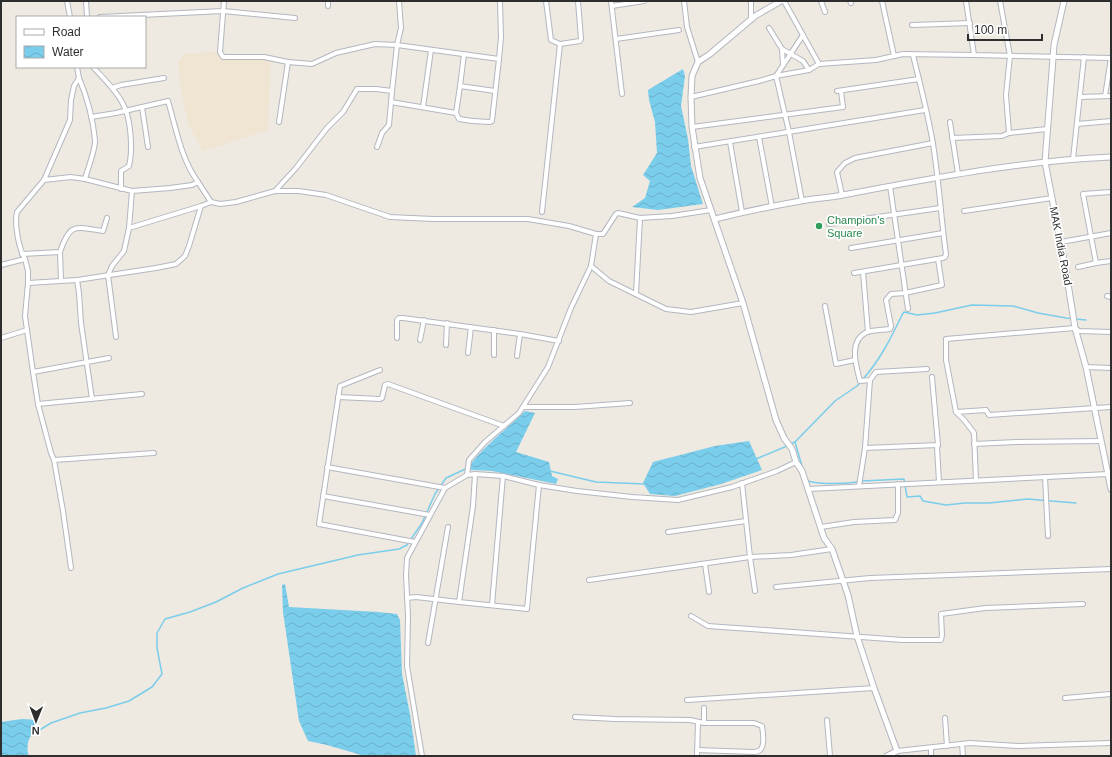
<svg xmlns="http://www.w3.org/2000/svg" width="1112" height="757" font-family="Helvetica,sans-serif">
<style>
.education{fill:#efe5d2}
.water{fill:url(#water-waves)}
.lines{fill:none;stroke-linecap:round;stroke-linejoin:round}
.stream{stroke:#7acdeb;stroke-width:1.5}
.minor-casing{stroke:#b4b7c0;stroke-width:6}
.tertiary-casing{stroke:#b4b7c0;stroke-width:7}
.minor{stroke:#fff;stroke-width:4}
.tertiary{stroke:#fff;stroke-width:5}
.leisure-dot{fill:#2e9e5b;stroke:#fff;stroke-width:1.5}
.labels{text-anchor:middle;stroke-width:3.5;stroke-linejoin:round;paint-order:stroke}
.leisure-label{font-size:11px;fill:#27864d;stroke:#fff;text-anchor:start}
.street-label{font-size:11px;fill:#2e2e2e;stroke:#fff}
</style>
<defs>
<pattern id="water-waves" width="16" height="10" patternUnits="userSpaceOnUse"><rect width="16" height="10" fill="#7acdeb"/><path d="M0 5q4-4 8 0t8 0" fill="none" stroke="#6ab0ca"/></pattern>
</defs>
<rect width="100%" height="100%" fill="#eee9e1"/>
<path class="education" d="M213 52 271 60 268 130 203 151 188 124 181 90 178 62 184 54Z"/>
<g class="water">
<path d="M683 69 685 76 681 106 688 139 691 166 703 204 658 210 632 207 645 198 650 181 643 175 657 153 655 122 649 100 648 90Z"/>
<path d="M525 411 535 413 516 452 549 462 552 476 558 479 556 484 492 471 471 470 470 465C486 444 507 429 525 411Z"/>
<path d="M749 441 762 470 721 484 675 496 650 494 643 483 653 462 715 446Z"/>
<path d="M285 584 289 607 378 612 397 614 400 620 402 674 410 714 416 756H365L327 745 308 741 299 721 283 612 282 585Z"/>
<path d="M22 719 39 720C33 732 24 742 29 756H1V722Z"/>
</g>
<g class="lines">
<g class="stream">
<path d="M863 379C880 360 891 338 902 315L904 312 917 315 935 313 972 305 1013 306 1038 313 1066 318 1086 320"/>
<path d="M795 442 802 466"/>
<path d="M790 444 795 442 835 401 857 386 861 382"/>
<path d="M756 459 787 446"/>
<path d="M550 471 596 482 645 484"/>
<path d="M806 477 808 481C824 485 841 484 858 482"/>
<path d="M862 481 904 479 907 497 920 496 923 501 946 505 965 503H989L1027 499 1076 503"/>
<path d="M30 736 51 723 80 713 106 708 129 701 152 687 162 674 157 648V633L165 619 190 612 216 602 243 588 278 574 358 555 399 549 407 545 422 523 435 494 446 478 472 466"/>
</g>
<defs>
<g id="minor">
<path d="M67 1 70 17"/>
<path d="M86 1 87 17"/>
<path d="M224 1 220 52 223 57H264L288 62 312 64 336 53 375 44 397 45 499 59"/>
<path d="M328 1V6"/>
<path d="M546 1 551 40 560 44 580 41 581 39 578 1"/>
<path d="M611 1 622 94"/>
<path d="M684 1 687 27 698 62"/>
<path d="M784 1 819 64"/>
<path d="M821 1 825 12"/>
<path d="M850 1 851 3"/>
<path d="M882 1 894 56"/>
<path d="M966 1 974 55 1111 58"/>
<path d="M1000 1 1010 56 1006 95 1009 133"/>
<path d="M612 6 644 1"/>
<path d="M100 17 223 11 295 18"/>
<path d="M751 20V1"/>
<path d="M912 25 970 23"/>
<path d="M769 28 782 49 803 61 809 70"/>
<path d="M616 39 679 30"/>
<path d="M782 49 783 65"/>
<path d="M77 67 79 78 74 86 71 100 70 120 44 180 71 177 85 179 132 191 170 188 192 185 198 182 211 202 220 204 236 202 275 191H299L326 195 390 217 433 219H528L569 226 596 234 591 266 609 281 666 309 691 312 743 303"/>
<path d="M93 67C103 78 116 90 123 104 131 118 133 150 129 166L121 171V189"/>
<path d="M79 78C87 97 93 119 95 140 96 148 87 171 85 179"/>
<path d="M460 86 464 54"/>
<path d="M112 88 121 85 164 78"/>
<path d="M392 91 391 102 456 113 459 119C469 121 479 122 490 122L492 121 499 59 501 37 500 1"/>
<path d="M837 91 919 79"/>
<path d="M1105 96 1111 58"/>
<path d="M691 97 759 81 776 76 809 70 819 64 876 60 903 54 974 55"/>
<path d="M1080 97 1111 96"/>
<path d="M142 107 148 147"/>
<path d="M423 107 431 50"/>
<path d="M456 113 460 86 495 91"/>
<path d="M91 117 116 113 168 101C176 128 181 159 198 182"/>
<path d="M279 122 288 62"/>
<path d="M950 122 958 174"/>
<path d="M1077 124 1111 121"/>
<path d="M692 127 843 107 841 91"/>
<path d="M759 137 772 207"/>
<path d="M952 138 1002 136 1009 133 1047 129"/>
<path d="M730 142 742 212"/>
<path d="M377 147 382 133 389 125 391 102"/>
<path d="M694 147 925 110"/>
<path d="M1073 159 1084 57"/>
<path d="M890 186 908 309"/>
<path d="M275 191 296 168 327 128 343 112 357 89H376L392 91 397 45 401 28 399 1"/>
<path d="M842 195 837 172 845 163 855 158 933 143"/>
<path d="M802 201 789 132 776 76 803 35"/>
<path d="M964 211 1052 198"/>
<path d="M542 212 560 44"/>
<path d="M829 224 940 208"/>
<path d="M129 228 201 206"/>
<path d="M596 234H603L616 214 618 213 640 218 672 216 711 210"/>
<path d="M1061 242 1111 233"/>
<path d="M851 248 943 233"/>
<path d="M60 252 61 281"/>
<path d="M22 254 60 252C70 222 75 227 103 231L107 218"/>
<path d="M25 259 28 271V283L77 280 156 268 176 264 185 256 189 246 201 206 211 202"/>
<path d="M1096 263 1111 261"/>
<path d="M1 265 25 259C19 249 14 224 17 212L44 180"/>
<path d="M1078 267 1096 263 1083 194 1111 192"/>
<path d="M863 272 868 332"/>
<path d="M854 273 943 258 945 257 946 254C941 218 939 181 933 144 928 114 920 84 913 55"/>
<path d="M77 280 79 293 81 323 92 399"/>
<path d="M28 283 25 316 33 372 109 358"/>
<path d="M636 294 640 218"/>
<path d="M1107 296 1111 297"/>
<path d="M825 306 836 364 855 360"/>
<path d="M1111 332 1079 331 1075 328 946 339V360L956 412 986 410 989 415 1111 407"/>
<path d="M116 337 108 275 112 266 124 251 129 228 132 191"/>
<path d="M1 338 27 330"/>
<path d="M397 338V320L399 318H403L520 334 559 341"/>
<path d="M420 340 424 320"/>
<path d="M446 345 447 323"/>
<path d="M468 353 471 327"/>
<path d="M494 355V330"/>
<path d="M517 356 520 334"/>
<path d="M1086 367 1111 368"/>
<path d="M927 369 876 372 870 380 860 381C856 365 848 341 867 332 874 330 883 330 890 329L891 326 886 300 891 294 905 293 942 285 938 259"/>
<path d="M380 370 340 386 319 524 415 542"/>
<path d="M33 372 38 404 51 453 54 460 63 511 71 568"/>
<path d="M338 397 380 399 382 398 385 385 388 384 504 426"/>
<path d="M38 404 142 394"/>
<path d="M523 407H575L630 403"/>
<path d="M956 412 965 421 974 433 976 480"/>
<path d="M974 444 1016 442 1101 441"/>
<path d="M938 445 937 447 939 482"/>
<path d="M865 448 870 380"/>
<path d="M54 460 154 453"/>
<path d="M327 467 445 488"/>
<path d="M467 475 469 460 485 442 519 413 548 367 571 308 591 266"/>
<path d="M1045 477 1048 536"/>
<path d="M859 486 865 448 938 445 932 377"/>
<path d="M808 489 1108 474"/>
<path d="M323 496 430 515"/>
<path d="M821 527 854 522 895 520 898 513V484"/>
<path d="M668 532 746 521"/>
<path d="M705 564 709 592"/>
<path d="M589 580 750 557 742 483"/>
<path d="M776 587 870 578 1111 569"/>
<path d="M755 591 750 557 791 555 832 549"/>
<path d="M407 598 416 597 459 602 473 506 475 474"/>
<path d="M459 602 527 609 539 485"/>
<path d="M492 605 503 476"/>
<path d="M691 616 708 626 903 640H941L942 635 941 614 985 608 1083 604"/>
<path d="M428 643 448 527"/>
<path d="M1065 698 1111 694"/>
<path d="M687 700 874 688"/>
<path d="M704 708V723"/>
<path d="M575 717 615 719 690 720 704 723H754L762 726C763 732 765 746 760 750 759 751 755 752 753 752L697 750"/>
<path d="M945 718 947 746"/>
<path d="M827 720 830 756"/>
<path d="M962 744 963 756"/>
<path d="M931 748V756"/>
<path d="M897 751 970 743 1018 746 1111 743"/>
<path d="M422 756 407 666 408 616 406 575 407 558 445 488 467 475 475 474 503 476 539 485 577 491 632 497 678 500 732 487 777 471 796 462"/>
<path d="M697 756 698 722"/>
</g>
<g id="tertiary">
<path d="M781 1 755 16 710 54 698 62 692 76 691 97 692 127 700 178 743 303 776 420 784 438 792 449 796 462 802 471 824 538 832 549 848 595 857 636 874 688 897 751 887 756"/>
<path d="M1064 1 1054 45 1045 162 1065 265 1075 328 1086 367 1111 489"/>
<path d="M715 219C743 212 772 206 801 201 815 198 829 198 843 195 932 178 1021 161 1111 157"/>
</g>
</defs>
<use href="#minor" class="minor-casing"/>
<use href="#tertiary" class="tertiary-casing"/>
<use href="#minor" class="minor"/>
<use href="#tertiary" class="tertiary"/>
</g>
<circle class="leisure-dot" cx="819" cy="226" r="4"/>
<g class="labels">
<g class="leisure-label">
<text x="827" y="224">Champion's<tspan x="827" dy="13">Square</tspan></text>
</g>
<g class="street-label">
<text transform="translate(1061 246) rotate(79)" y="4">MAK India Road</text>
</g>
</g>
<rect width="1112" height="757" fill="none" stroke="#2e2e2e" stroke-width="4"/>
<rect x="16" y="16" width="130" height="52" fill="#ffffff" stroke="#ababab"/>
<rect x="24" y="29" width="20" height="6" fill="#ffffff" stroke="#ababab"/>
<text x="52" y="36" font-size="12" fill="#2e2e2e">Road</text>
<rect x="24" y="46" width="20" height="12" fill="url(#water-waves)" stroke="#ababab"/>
<text x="52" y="56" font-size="12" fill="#2e2e2e">Water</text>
<g transform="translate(36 721) rotate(181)" stroke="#ffffff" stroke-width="3" paint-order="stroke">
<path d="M0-3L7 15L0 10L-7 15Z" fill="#2e2e2e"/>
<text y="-6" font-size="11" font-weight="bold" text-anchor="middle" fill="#2e2e2e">N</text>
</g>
<path d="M968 34v6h74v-6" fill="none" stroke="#2e2e2e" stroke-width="2"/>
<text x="974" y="34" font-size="12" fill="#2e2e2e" stroke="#ffffff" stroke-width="3" paint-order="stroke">100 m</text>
</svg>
